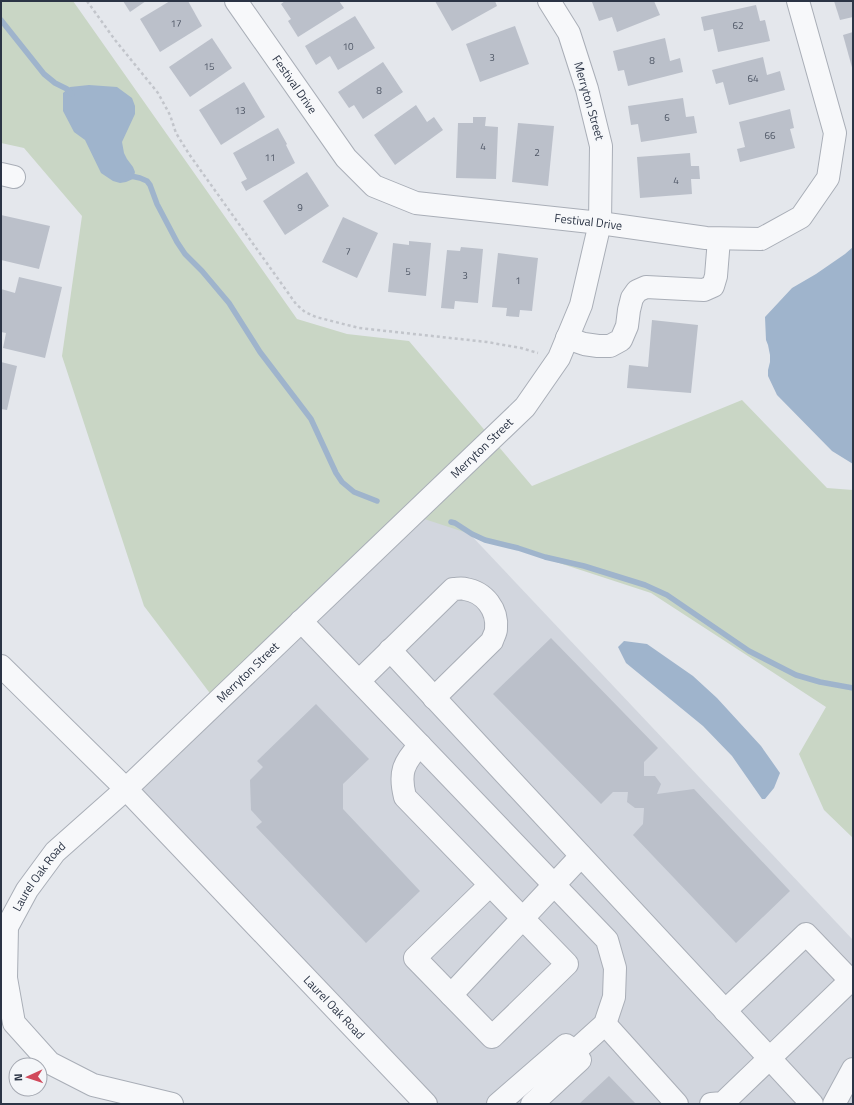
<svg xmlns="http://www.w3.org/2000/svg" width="854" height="1105" font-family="'Titillium Web',sans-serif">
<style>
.built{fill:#d2d6de}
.green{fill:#c9d6c5}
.water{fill:#9fb4cc}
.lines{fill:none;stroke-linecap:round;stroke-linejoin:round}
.stream{stroke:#9fb4cc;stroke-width:5.5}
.building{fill:#bbc0ca}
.minor-casing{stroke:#a9aeb7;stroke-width:24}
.path{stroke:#c2c5cb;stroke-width:2.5;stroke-dasharray:3 3;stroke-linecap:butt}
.minor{stroke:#f7f8fa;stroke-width:22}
.labels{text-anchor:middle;stroke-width:3.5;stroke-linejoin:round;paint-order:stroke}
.number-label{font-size:10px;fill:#4f5766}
.street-label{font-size:12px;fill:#2b3445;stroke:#f4f6f9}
</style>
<rect width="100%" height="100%" fill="#e4e7ec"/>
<path class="built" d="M433 495 853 940V1104H426L126 789Z"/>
<path class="green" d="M1 1H73L297 319 347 334 409 341 532 486 742 400 827 488 853 490V838L824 810 799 754 826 707 651 593 409 514 212 696 144 606 62 356 82 216 24 148 1 143Z"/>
<g class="water">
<path d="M89 85 117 87 132 98 135 106V114L122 142 124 153 127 159 133 167 135 172 133 179 126 182 120 183 113 181 101 173 85 140 74 132 63 111V93L70 87Z"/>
<path d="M853 247V464L832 451 777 395 768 376V370L770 362V355L768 345 766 340 765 317 792 288 816 274 845 254Z"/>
<path d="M624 641 647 644 693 676 717 698 761 746 780 773 774 788 765 799H762L732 756 703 726 626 663 618 647Z"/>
</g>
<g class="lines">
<g class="stream">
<path d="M1 20 44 74 55 83 67 89 72 94"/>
<path d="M128 174 131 176 140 178 147 181 150 185 157 204 177 242 185 254 202 271 229 303 260 352 311 419 336 473 342 482 354 492 377 501"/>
<path d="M451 522 455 523 472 534 485 540 518 548 545 557 584 566 645 585 667 595 749 651 796 675 820 682 853 688"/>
</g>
</g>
<g class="building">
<path d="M123 1H146L130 12Z"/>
<path d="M170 1H188L202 26 160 52 140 19Z"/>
<path d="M285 1H339L344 8 298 37 288 21 291 19 281 4Z"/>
<path d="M435 1H495L497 6 452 31Z"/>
<path d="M594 1H654L660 15 617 32 612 17 599 21 592 2Z"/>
<path d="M834 1H853V17L840 20Z"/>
<path d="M756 5 760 21 765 20 770 41 718 52 713 29 704 31 701 17Z"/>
<path d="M355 16 375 48 338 70 330 56 316 65 305 46Z"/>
<path d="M515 26 529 64 480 82 466 44Z"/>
<path d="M853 32V71L843 35Z"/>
<path d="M212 38 232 68 190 97 169 67Z"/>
<path d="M665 38 670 61 680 58 683 72 628 86 624 70 618 71 613 51Z"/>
<path d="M763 57 767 75 780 71 785 90 729 105 723 82 716 84 712 70Z"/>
<path d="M383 62 403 92 363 119 354 105 349 108 338 92Z"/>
<path d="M244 82 265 117 221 145 199 110Z"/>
<path d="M683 98 686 117 694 116 697 133 641 142 638 124 631 125 628 106Z"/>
<path d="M416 105 427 122 434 117 443 130 395 165 374 135Z"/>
<path d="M790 109 794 128 790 129 795 148 740 162 737 149 745 147 739 122Z"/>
<path d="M473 117H486L485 126 498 127 496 179 456 178 458 123H473Z"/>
<path d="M518 123 554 126 548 186 512 182Z"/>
<path d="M278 128 287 144 286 145 295 163 246 191 241 182 247 179 233 153Z"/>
<path d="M690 153 691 166H699L700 179H691L692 194 640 198 637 157Z"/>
<path d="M307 172 329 206 285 235 263 201Z"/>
<path d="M1 215 50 226 39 269 1 260Z"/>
<path d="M343 217 378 233 357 278 322 262Z"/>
<path d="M409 241 431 243 426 296 388 292 393 243 409 245Z"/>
<path d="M461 247 483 249 478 303 455 301 454 309 441 308 447 250 460 251Z"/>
<path d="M498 253 538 258 532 311 520 310 519 317 506 316 507 308 492 307Z"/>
<path d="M19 277 62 287 45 358 3 348 6 333 1 332V289L15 293Z"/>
<path d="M652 320 698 325 691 393 627 388 629 365 648 367Z"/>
<path d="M1 362 17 366 7 410 1 409Z"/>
<path d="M551 638 658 748 644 762V776H655L661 784 657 794 694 789 790 891 736 943 633 835 643 824 644 808H635L627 802 628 792H613L601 804 493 694Z"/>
<path d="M316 704 369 759 343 784V809L420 891 366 943 256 827 262 822 251 810 250 780 263 767 257 761Z"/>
<path d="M609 1076 636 1104H579Z"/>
</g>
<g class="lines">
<defs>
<g id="minor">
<path id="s1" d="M236 1 346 158 374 186 416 203 600 223 706 238 761 239 801 217 828 178 835 133 798 1"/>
<path d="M1 174 14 177"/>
<path d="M567 338 584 344 598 346H610L621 340 627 326 629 310 632 298 637 291 646 287 704 290 713 286 716 276 719 239"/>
<path d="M301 621 607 940 615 968 614 997 605 1024 574 1052"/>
<path d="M390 650 812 1104"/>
<path id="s2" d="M1 666 126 789 426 1104"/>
<path d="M359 681 453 589C457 589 462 588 465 589 485 592 498 610 496 629 496 633 493 637 492 641L434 698"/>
<path d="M420 745C403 763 399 773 405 797 459 853 513 909 567 964L492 1037 415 958 490 885"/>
<path d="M451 995 581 856"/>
<path d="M725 1011 806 934 853 983"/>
<path d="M605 1024 677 1104"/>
<path id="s3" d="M172 1104 93 1085 50 1063 14 1023 6 978 7 927 27 890 55 852 126 789 525 407 559 358 581 305 600 223 601 146 587 89 569 33 549 1"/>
<path d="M498 1104 566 1045 574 1052 580 1060 532 1104"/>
<path d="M711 1104 723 1103 851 980"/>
<path d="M834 1104 853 1069"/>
</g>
</defs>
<use href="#minor" class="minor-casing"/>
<path class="path" d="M87 1 115 40 158 93 170 115 176 133 189 154 296 304 305 312 316 317 359 328 487 342 521 348 538 353"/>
<use href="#minor" class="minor"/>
</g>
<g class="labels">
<g class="number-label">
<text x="176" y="27">17</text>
<text x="738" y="29">62</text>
<text x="348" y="50">10</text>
<text x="492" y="61">3</text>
<text x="652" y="64">8</text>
<text x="209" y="70">15</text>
<text x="753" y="82">64</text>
<text x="379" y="94">8</text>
<text x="240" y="114">13</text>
<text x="667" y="121">6</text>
<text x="770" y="139">66</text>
<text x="483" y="150">4</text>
<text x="537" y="156">2</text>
<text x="270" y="161">11</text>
<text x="676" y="184">4</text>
<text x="300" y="211">9</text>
<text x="348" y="255">7</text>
<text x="408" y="275">5</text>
<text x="465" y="279">3</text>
<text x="518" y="284">1</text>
</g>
<g class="street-label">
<text dy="4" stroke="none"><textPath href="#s1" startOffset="102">Festival Drive</textPath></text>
<text transform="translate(589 101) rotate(74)" y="4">Merryton Street</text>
<text dy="4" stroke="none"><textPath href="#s1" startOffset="450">Festival Drive</textPath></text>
<text dy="4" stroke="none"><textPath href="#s3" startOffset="957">Merryton Street</textPath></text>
<text dy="4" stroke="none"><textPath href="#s3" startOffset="633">Merryton Street</textPath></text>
<text dy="4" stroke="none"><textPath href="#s3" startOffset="340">Laurel Oak Road</textPath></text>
<text dy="4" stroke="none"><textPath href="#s2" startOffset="477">Laurel Oak Road</textPath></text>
</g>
</g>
<rect width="854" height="1105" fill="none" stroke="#2b3445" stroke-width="4"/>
<g transform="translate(28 1077) rotate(267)"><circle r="19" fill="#f4f6f9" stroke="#a4a8b1"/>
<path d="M0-3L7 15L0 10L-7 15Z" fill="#d1495b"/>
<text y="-6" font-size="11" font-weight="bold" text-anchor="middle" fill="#2b3445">N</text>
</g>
</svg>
